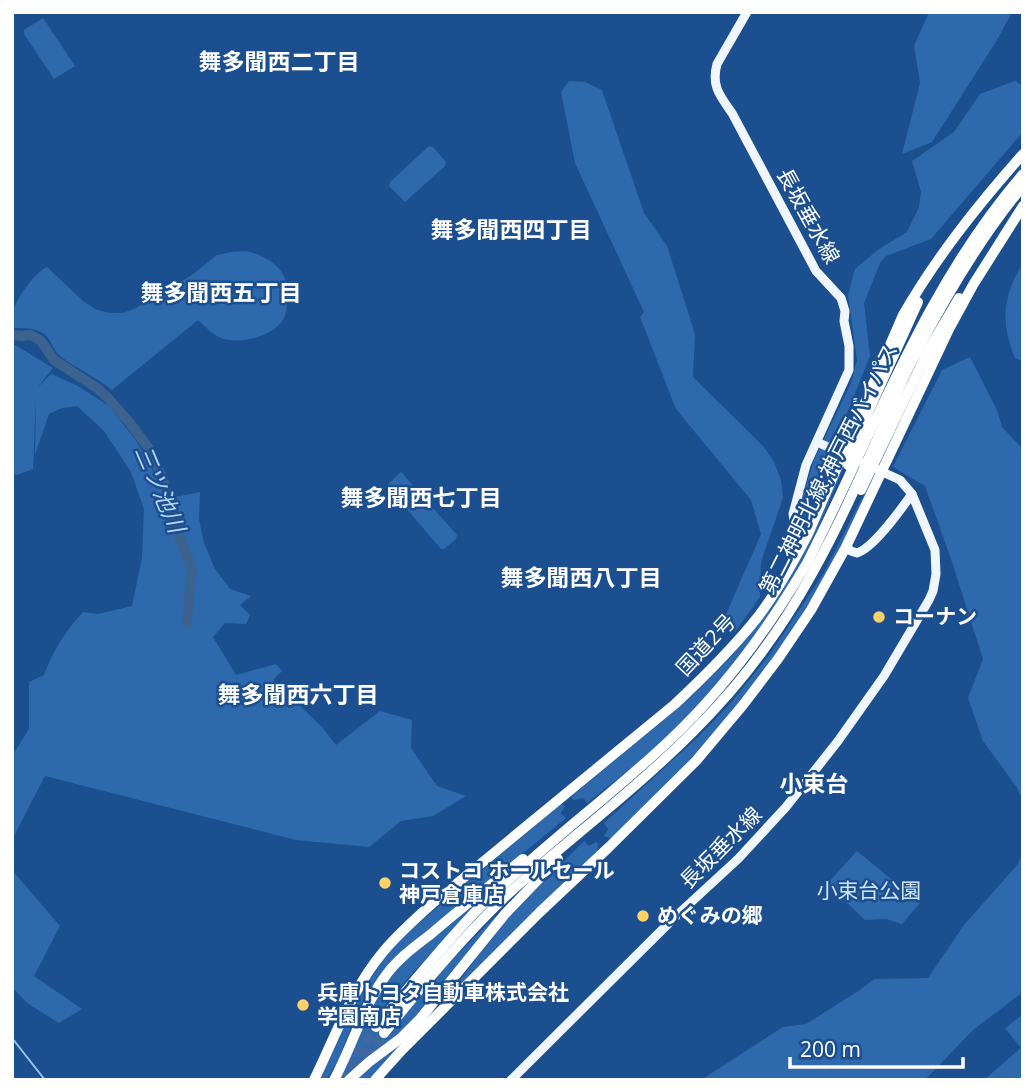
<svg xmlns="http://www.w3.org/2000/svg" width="1035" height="1092" font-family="'Open Sans','Noto Sans JP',sans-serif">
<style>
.green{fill:#2e69ad}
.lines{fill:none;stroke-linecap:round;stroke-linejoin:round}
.stream{stroke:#9cc4f0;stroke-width:2}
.river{stroke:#3c6290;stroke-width:10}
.highway-tunnel{stroke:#3d69a0;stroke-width:10;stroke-dasharray:10 5;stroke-linecap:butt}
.major{stroke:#f0f6ff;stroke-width:9}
.highway{stroke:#fff;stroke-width:10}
.poi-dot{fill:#ffd166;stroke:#1b4f8f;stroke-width:2.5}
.labels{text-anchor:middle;stroke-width:5;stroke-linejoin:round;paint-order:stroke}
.street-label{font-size:21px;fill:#fff;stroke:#1b4f8f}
.poi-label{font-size:21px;font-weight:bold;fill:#fff;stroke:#1b4f8f;text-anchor:start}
.park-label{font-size:21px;fill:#cfe3fa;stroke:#1b4f8f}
.neighbourhood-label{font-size:23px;font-weight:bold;fill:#fff;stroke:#1b4f8f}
.water-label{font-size:23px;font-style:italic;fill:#b5d3f5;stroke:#1b4f8f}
</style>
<rect width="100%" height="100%" fill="#1b4f8f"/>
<g class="green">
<path d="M929 12H1012L997 40 932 142 902 154 920 83 914 46Z"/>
<path d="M43 18 75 66 54 79 24 34V30Z"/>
<path d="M569 81 585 82 602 90 644 213 667 246 695 334 693 377 764 447 774 462 781 480 783 498 761 562 760 597 735 632 724 619 761 534 751 500 676 409 640 317 644 312 575 163 561 92Z"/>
<path d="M1015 81 1023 86V132L931 239 886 256 880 263 864 303 870 356 803 522 797 515 814 460 851 383 857 360 848 295 855 269 879 249 907 232 919 207 921 192 912 161 954 132 980 94Z"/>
<path d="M429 146 433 147 446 162 445 166 405 202 389 186 390 182Z"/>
<path d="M246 251C271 257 290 271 288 299 287 305 286 315 283 320 272 337 237 346 219 337 211 333 204 325 198 320L112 390C96 377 77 369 60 356 53 351 52 340 44 334 35 327 23 328 12 328 12 324 12 320 12 316 14 301 33 274 47 267L83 301 97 310 110 313H123L136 308 192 275 217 255 231 252Z"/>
<path d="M1023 263V361L1015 358C1000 322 1003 295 1023 263Z"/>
<path d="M12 343 53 368 37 388 51 374 76 385 109 406 135 439 150 465 165 499 200 492 199 519 204 543 215 569 230 589 251 596 240 605 250 615 246 624 225 623 213 637 236 675 276 664 282 671 273 680 322 727 336 745 380 711 412 720 411 748 437 786 466 796 433 816 401 821 369 847 296 840 45 776 12 840V756L29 729V682L44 675C53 651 65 631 83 612L98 614 132 606 142 558 144 509 131 472 104 431 77 406 62 408 49 414 35 455 36 396 33 469 17 475 12 473Z"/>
<path d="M970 357 997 410 1002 427 1023 449V800L1016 786 983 741 968 698 983 659 952 562 925 486 893 467 942 370Z"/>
<path d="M842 465 844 466C824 516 803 566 773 611 736 666 692 717 642 759 624 775 605 788 587 803L583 798 574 800 571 797 692 696 730 658 764 616Z"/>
<path d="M879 465 880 466 839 550 816 593 769 665 693 758 611 839 604 836 608 829 604 823 698 737 730 704 770 654 823 574Z"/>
<path d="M401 472 457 535 456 539 444 549H441L388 487V484Z"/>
<path d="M561 804 565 806 561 813 566 818 401 953 385 970 368 992 358 1010 337 1063 326 1080H318L362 991 389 952 408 932Z"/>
<path d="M584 841 589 846 596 842 598 844 597 852 372 1080H354L435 1012 507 919Z"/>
<path d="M857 851 920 903 902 924 886 919 865 920 827 884Z"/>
<path d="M1023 852V992L973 1030 925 1080H701L783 1027 806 1024 860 990 874 979 928 978 964 925 1018 864Z"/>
<path d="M12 870 60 926 34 976 82 1009 59 1023 27 1003 12 987Z"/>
<path d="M477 900 480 903C446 937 413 971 382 1009L383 1011 373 1025 387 1035 443 969 495 916 497 918 411 1024 346 1077 341 1075C352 1050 360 1023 374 1001 398 959 441 931 477 900Z"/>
<path d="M1023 1014V1080H986L985 1079 1021 1048 1005 1028Z"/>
</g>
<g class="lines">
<path class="stream" d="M12 1038 45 1080"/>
<path class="river" d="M12 335 22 336 31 335 41 341 54 360 97 388 107 397 130 423 150 450 163 480 177 530 192 569 187 623"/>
<g class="highway-tunnel">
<path d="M357 1069 384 1033"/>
<path d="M339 1080 376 1027"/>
</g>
<g class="major">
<path d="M747 12 717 64C711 86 720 96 732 113L816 271 841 298 845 311 844 321 849 346V370L806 465 793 514C794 526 798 529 808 534"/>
<path d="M846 547 851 551 857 553C874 548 901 509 912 494"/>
<path d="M511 1080 675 917 738 859 786 807 838 741 884 676 929 600 933 591 936 574 935 550 912 494 900 480 817 442"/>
</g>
<g class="highway">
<path d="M848 465 869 410 918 302"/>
<path d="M861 490 929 349 959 298"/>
<path d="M376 1027C410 986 443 945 480 907 540 847 610 797 671 739 726 687 769 628 807 563 874 432 925 287 1023 174"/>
<path d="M384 1033C422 986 461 939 506 896 537 867 571 840 604 812 665 761 724 707 769 642 815 578 848 505 880 433 891 409 900 383 913 359 944 299 979 239 1023 186"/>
<path d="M314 1080C335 1037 352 989 383 952 398 934 415 919 433 903L675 704C704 677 732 649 757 618 777 592 793 563 808 534L903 315C937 256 978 205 1023 154"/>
<path d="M334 1080C352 1047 362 1009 384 978 396 960 414 947 431 934 461 908 492 884 523 859"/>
<path d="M349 1080 369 1062 401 1038 420 1019 505 914 558 859"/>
<path d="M375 1080 402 1050 540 912 608 848 696 761 743 705 778 659 811 610 846 547 949 329 973 285 1023 206"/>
</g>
</g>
<g class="poi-dot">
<circle cx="879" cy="617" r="7"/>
<circle cx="385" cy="883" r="7"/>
<circle cx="643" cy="916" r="7"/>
<circle cx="303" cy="1005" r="7"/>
</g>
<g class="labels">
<g class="street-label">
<text transform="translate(808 216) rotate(61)" y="7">長坂垂水線</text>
<text transform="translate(829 469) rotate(-63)" y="7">第二神明北線;神戸西バイパス</text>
<text transform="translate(706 645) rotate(-47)" y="7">国道2号</text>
<text transform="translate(721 848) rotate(-45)" y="7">長坂垂水線</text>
</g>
<g class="poi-label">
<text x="893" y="624">コーナン</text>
<text x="399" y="878">コストコ ホールセール<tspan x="399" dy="24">神戸倉庫店</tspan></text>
<text x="657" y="923">めぐみの郷</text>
<text x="317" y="1000">兵庫トヨタ自動車株式会社<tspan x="317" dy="24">学園南店</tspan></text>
</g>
<g class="park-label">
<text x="869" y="898">小束台公園</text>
</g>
<g class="neighbourhood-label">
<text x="279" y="70">舞多聞西二丁目</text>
<text x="511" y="238">舞多聞西四丁目</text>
<text x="221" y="301">舞多聞西五丁目</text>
<text x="421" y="506">舞多聞西七丁目</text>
<text x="581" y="586">舞多聞西八丁目</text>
<text x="298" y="703">舞多聞西六丁目</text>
<text x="814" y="792">小束台</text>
</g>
<g class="water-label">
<text transform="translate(160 489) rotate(67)" y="8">三ツ池川</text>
</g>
</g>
<rect width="1035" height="1092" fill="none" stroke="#ffffff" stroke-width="28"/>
<path d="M790 1057v10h173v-10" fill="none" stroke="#ffffff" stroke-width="3.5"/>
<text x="800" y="1057" font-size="21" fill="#ffffff" stroke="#1b4f8f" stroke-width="5" paint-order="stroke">200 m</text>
</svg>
